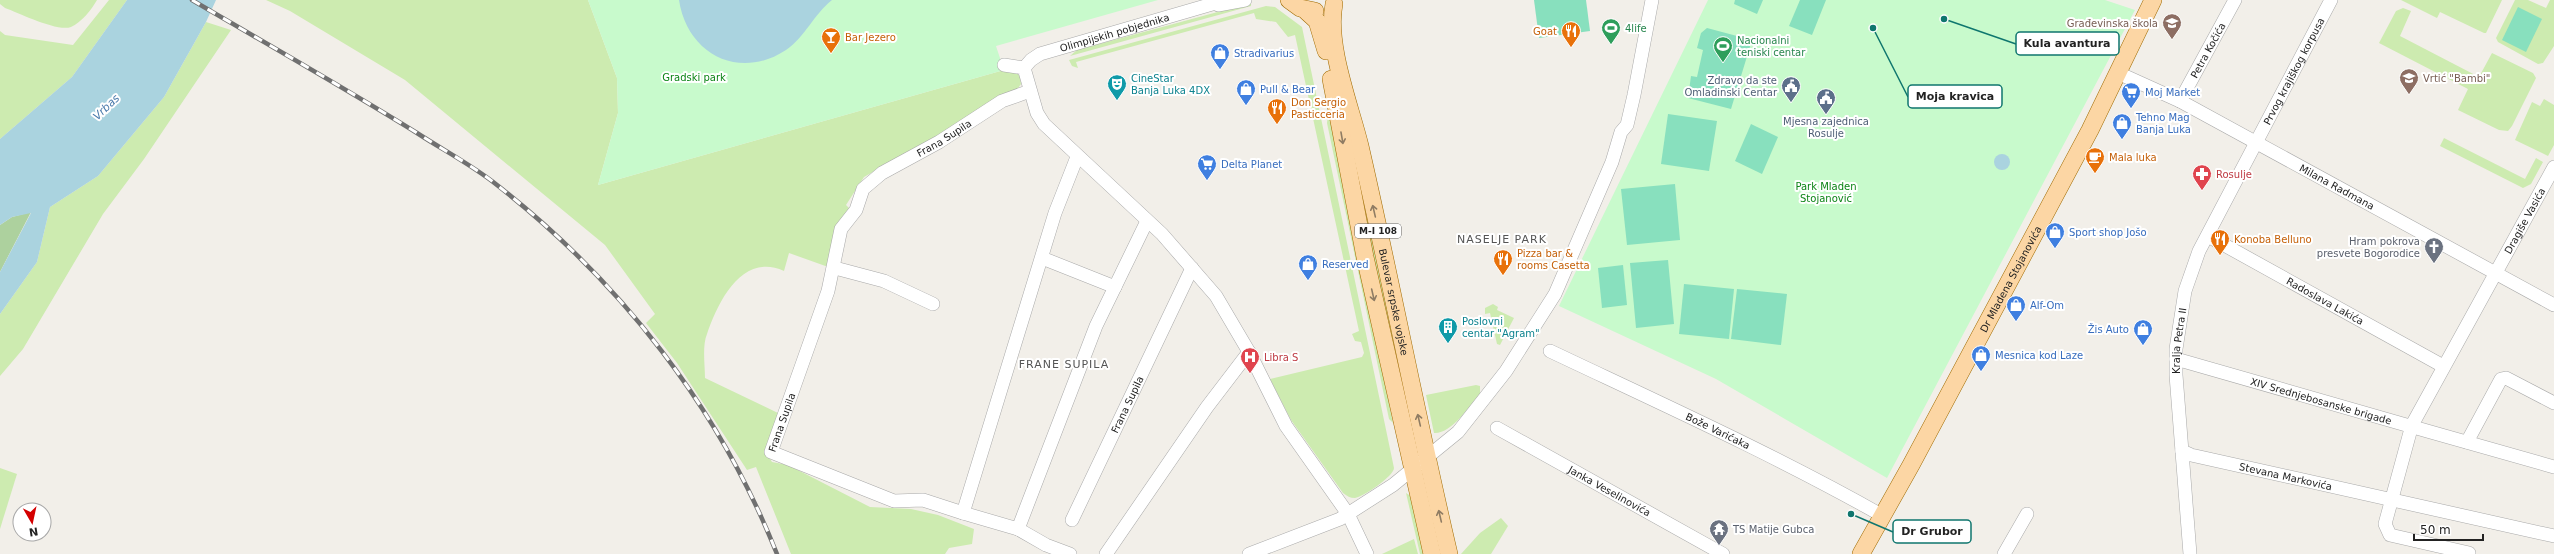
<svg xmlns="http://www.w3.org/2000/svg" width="2554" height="554" font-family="'DejaVu Sans',sans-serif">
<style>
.grass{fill:#cdebb0}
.forest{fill:#add19e}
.park{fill:#c8facc}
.pitch{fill:#88e0be}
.water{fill:#aad3df}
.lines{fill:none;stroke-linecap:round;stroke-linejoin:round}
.minor-casing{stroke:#a9a9a9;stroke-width:14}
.major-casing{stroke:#a06b00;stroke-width:18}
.minor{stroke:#fff;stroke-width:13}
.major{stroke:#fcd6a4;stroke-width:17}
.rail-casing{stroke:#707070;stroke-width:4.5}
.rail{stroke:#fff;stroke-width:3;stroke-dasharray:9;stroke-linecap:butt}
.oneway{stroke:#8f7c63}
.labels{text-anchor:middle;stroke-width:4;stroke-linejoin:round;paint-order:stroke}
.shield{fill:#fff;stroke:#646464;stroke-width:1}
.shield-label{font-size:9px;font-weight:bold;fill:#222}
.education-label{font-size:10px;fill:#785e54;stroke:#fff;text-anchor:end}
.leisure-label{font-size:10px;fill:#27864d;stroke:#fff;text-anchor:start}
.food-label{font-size:10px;fill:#c56008;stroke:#fff;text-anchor:start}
.street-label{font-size:10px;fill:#222;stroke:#fff}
.shop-label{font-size:10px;fill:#366cbe;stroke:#fff;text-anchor:start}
.park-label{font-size:10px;fill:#0c8416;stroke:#fff}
.culture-label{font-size:10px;fill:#0d838f;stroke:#fff;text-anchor:start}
.service-label{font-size:10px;fill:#4e5e75;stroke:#fff;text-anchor:end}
.health-label{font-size:10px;fill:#be3a42;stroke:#fff;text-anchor:start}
.worship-label{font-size:10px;fill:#5b616d;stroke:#fff;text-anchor:end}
.water-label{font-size:11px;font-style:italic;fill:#4a7aab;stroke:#fff}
.neighbourhood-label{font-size:11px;letter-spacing:1px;fill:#555;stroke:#fff}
.leader{fill:none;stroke:#0f766e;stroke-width:1.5}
.callout-dot{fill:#0f766e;stroke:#fff;stroke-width:1.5}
.callout{fill:#fff;stroke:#0f766e;stroke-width:1.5}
.callout-label{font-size:11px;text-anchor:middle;font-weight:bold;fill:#222}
</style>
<rect width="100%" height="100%" fill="#f2efe9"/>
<g class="grass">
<path d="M0 0H97C92 9 81 23 71 27 57 32 19 13 5 8L0 4Z"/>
<path d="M109 0H127L72 77 0 139V31L5 35 73 45Z"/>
<path d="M266 0H588L617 78 618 113 598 185 1004 70 1014 71 1020 76 1021 84 1016 91 864 177 846 205 852 211 831 268 789 253 784 271C742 252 718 302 707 334 702 346 705 365 705 378L780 414 765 451 772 462 788 465 870 507 911 509 938 515 974 529 972 544 949 548 945 554H791L756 467 747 470 677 363 646 323 655 314 605 245 405 80 290 11Z"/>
<path d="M2401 0H2502L2486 33H2484L2440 12 2437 18Z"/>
<path d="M2515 0H2528L2546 8 2550 0H2554V46L2543 63 2538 64 2498 42 2496 38Z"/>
<path d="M1251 3V6L1070 56 1077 50Z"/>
<path d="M1266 6 1275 7 1302 27 1394 468C1394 476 1363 497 1355 498 1350 498 1347 496 1343 493L1291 420 1270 379 1362 357 1364 353 1361 342 1355 341 1352 334 1359 331 1295 35 1288 37 1276 22 1256 19 1254 13 1076 62 1078 68 1072 66 1069 60Z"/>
<path d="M2403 8 2411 11 2400 36 2479 77 2492 53 2533 73 2536 78 2512 126 2508 131 2499 130 2458 110 2468 89 2379 43 2396 11Z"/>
<path d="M206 22 231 30 144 159 103 214 23 349 0 376V314L37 262 50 207 98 176 164 97Z"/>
<path d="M2544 99 2554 105V145L2548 156 2515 140 2532 102 2540 106Z"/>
<path d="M1328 115H1330L1393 423 1389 419 1327 123Z"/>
<path d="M1343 120H1346L1412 419 1409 420Z"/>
<path d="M2444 138 2525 179 2536 158 2543 162 2531 184 2523 188 2440 146Z"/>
<path d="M1493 304 1498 307 1497 310 1514 318 1500 345 1497 344 1490 313 1485 314V308Z"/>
<path d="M1476 385 1480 386V394C1469 406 1452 434 1434 433L1426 395Z"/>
<path d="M0 468 17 474 0 529Z"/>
<path d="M1406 493 1412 497 1425 554H1420Z"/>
<path d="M1501 518 1508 526 1491 554H1461L1480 533Z"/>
<path d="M1414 539 1418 554H1382Z"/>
</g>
<path class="forest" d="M31 212 0 272V225L12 217Z"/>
<g class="park">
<path d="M588 0H1158L996 46 1004 70 598 185 618 113 617 78Z"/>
<path d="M1708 0H2105L2135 10 1887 478 1716 379 1559 306Z"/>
</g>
<g class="pitch">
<path d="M1534 0H1586L1590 31 1539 38Z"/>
<path d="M1735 0H1763L1757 14 1734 4Z"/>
<path d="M1800 0H1826L1812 35 1789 26Z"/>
<path d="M2518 7 2542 19 2526 52 2502 40Z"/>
<path d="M1707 28 1752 40 1731 109 1688 98 1691 76 1697 77 1703 50 1697 48 1701 33Z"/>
<path d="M1668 114 1717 121 1709 171 1661 164Z"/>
<path d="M1751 124 1778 137 1762 174 1735 161Z"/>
<path d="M1675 184 1680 240 1627 245 1621 189Z"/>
<path d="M1668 260 1674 324 1636 328 1630 263Z"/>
<path d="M1623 265 1627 305 1602 308 1598 268Z"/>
<path d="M1684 284 1734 289 1729 339 1679 334Z"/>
<path d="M1737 289 1787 294 1781 345 1731 339Z"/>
</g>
<g class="water">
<path d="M127 0H216L206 22 164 97 98 176 50 207 37 262 0 314V272L31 213 12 217 0 225V139L72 77Z"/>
<path d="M679 0H832C814 14 805 37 786 50 739 81 687 54 679 0Z"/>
<circle cx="2002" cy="162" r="8"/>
</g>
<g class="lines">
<defs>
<g id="minor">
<path d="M1218 5 1245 0"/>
<path d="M1004 65 1024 68 1037 113 1044 124 1162 234 1216 296 1249 352 1286 426 1348 514 1367 554"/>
<path id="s1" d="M1024 68 1031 60 1040 54 1226 0"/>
<path id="s2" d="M2118 73 2180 101 2554 305"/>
<path id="s3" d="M2180 101 2235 0"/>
<path d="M1077 157 1055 213 963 513 1018 529 1096 326 1147 221"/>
<path id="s4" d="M2208 236 2443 366"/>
<path d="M1042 258 1115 287"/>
<path d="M835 268 884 281 933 304"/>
<path id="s5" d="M1550 351C1662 404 1775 455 1883 516"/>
<path id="s6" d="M2176 359C2302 396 2428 431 2554 467"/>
<path id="s7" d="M1497 428 1723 554"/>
<path d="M2467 442 2501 379 2506 378 2554 403"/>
<path id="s8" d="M2182 451 2191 455 2554 536"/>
<path id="s9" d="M963 513 923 500 894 501 771 452 828 291 841 229 856 210 863 189 882 173 939 142 1002 101 1030 91"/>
<path id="s10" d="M1072 520 1192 268"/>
<path d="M1018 529 1046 545 1070 554"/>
<path id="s11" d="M2469 553 2390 535 2385 524 2412 425 2554 167"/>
<path d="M1106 554 1207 407 1249 352"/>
<path d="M1249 554 1340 519 1393 485 1458 432 1506 371 1555 294 1612 162 1621 132 1627 125 1634 95 1652 0"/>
<path d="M2004 554 2027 514"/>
<path id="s12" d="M2190 554 2176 375V349L2185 291 2199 251 2331 0"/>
</g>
<g id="major">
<path d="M1289 0 1300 8 1315 11"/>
<path id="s13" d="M1334 4C1326 45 1350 105 1360 146 1391 281 1417 418 1449 554"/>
<path d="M1305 10 1317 21 1326 51"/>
<path d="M1331 79 1365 257 1432 554"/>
<path id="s14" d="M1861 554 1911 465 2090 130 2153 0"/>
</g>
</defs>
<use href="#minor" class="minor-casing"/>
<use href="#major" class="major-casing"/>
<use href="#minor" class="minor"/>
<use href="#major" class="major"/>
<defs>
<path id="rail" d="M192 0C267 44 343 87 417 133 443 150 472 165 497 185 621 282 719 408 777 554"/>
</defs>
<use href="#rail" class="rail-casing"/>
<use href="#rail" class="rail"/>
</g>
<defs><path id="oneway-shaft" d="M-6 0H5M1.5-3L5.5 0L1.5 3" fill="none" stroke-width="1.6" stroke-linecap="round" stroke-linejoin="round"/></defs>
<g class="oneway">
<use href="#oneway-shaft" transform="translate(1342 138) rotate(80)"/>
<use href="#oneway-shaft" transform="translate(1374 211) rotate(-103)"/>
<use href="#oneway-shaft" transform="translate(1373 295) rotate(77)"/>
<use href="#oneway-shaft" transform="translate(1419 420) rotate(-103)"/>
<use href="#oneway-shaft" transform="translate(1440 516) rotate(-103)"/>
</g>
<defs>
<symbol id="school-pin" viewBox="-11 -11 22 30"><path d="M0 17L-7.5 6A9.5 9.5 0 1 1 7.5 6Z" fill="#8d6e63" stroke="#fff"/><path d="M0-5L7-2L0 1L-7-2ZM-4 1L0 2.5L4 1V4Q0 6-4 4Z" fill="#fff"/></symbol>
<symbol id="stadium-pin" viewBox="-11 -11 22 30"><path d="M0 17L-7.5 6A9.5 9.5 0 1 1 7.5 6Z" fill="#2e9e5b" stroke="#fff"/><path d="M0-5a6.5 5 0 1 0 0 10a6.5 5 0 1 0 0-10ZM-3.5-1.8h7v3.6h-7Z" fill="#fff"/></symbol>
<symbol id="restaurant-pin" viewBox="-11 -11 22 30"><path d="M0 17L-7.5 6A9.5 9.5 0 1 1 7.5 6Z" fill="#e8710a" stroke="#fff"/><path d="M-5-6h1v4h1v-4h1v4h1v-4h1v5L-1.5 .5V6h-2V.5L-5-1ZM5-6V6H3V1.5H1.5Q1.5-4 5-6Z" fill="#fff"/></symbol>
<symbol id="bar-pin" viewBox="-11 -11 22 30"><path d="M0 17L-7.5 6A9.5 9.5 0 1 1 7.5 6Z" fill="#e8710a" stroke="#fff"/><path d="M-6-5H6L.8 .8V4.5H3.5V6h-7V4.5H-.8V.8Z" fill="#fff"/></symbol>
<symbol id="shop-pin" viewBox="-11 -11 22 30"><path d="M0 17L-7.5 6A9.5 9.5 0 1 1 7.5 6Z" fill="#3f7fe0" stroke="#fff"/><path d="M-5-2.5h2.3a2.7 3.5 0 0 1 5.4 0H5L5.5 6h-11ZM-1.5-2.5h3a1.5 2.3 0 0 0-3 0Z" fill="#fff"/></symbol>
<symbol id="theatre-pin" viewBox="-11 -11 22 30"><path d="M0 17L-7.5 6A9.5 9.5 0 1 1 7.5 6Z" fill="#0f9aa8" stroke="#fff"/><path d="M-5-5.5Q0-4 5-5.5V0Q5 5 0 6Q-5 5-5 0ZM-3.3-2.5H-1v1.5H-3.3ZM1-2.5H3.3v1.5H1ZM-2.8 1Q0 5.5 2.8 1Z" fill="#fff"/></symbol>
<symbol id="civic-pin" viewBox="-11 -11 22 30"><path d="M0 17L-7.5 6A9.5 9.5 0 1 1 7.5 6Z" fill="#5c6f8a" stroke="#fff"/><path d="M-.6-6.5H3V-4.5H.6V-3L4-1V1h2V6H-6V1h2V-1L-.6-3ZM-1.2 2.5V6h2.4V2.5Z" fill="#fff"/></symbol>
<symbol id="supermarket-pin" viewBox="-11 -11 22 30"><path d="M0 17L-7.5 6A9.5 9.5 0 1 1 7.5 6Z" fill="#3f7fe0" stroke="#fff"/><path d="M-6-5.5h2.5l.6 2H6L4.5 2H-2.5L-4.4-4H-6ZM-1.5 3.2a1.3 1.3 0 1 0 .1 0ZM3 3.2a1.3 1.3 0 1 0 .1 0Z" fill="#fff"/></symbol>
<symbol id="cafe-pin" viewBox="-11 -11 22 30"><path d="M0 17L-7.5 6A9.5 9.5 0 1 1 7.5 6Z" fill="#e8710a" stroke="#fff"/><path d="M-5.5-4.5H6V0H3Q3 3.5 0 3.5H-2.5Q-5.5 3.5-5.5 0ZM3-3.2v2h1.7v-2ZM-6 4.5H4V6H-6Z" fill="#fff"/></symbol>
<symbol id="pharmacy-pin" viewBox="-11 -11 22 30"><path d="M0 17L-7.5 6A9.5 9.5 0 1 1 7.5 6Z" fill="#e0444e" stroke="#fff"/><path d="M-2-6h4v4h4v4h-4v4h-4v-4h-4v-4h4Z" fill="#fff"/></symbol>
<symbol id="church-pin" viewBox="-11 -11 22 30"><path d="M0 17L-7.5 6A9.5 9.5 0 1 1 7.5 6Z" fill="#6b7280" stroke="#fff"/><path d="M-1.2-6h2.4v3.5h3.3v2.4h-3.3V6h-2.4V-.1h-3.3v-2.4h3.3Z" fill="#fff"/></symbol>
<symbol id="building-pin" viewBox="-11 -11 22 30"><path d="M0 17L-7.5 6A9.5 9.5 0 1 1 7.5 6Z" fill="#0f9aa8" stroke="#fff"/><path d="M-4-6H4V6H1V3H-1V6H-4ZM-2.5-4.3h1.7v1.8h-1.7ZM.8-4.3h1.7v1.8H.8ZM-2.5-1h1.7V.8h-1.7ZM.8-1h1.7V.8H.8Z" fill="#fff"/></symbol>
<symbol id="hospital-pin" viewBox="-11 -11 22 30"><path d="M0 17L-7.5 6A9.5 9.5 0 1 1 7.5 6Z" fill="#e0444e" stroke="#fff"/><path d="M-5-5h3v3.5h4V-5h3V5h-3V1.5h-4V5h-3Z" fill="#fff"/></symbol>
<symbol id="temple-pin" viewBox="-11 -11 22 30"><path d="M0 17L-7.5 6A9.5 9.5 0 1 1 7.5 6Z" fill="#6b7280" stroke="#fff"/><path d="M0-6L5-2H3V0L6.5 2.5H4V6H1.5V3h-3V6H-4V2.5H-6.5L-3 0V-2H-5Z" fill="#fff"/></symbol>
</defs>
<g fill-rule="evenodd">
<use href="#school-pin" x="2161" y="12" width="22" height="30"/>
<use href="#stadium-pin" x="1600" y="17" width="22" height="30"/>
<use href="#restaurant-pin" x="1560" y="20" width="22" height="30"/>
<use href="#bar-pin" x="820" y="26" width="22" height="30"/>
<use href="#stadium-pin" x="1712" y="35" width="22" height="30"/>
<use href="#shop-pin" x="1209" y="42" width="22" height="30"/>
<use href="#school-pin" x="2398" y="67" width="22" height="30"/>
<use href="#theatre-pin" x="1106" y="73" width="22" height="30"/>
<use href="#civic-pin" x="1780" y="75" width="22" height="30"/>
<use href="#shop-pin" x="1235" y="78" width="22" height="30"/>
<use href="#supermarket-pin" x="2120" y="81" width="22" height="30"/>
<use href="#civic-pin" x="1815" y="87" width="22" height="30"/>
<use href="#restaurant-pin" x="1266" y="97" width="22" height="30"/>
<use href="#shop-pin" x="2111" y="112" width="22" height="30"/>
<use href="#cafe-pin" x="2084" y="146" width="22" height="30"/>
<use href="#supermarket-pin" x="1196" y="153" width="22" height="30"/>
<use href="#pharmacy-pin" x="2191" y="163" width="22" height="30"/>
<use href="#shop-pin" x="2044" y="221" width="22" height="30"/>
<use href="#restaurant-pin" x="2209" y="228" width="22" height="30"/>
<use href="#church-pin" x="2423" y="236" width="22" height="30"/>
<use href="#restaurant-pin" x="1492" y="248" width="22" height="30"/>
<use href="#shop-pin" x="1297" y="253" width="22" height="30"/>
<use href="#shop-pin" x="2005" y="294" width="22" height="30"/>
<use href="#building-pin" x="1437" y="316" width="22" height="30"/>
<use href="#shop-pin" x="2132" y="318" width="22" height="30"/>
<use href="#shop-pin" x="1970" y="344" width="22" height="30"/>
<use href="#hospital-pin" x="1239" y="346" width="22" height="30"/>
<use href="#temple-pin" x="1708" y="518" width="22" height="30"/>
</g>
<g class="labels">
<rect class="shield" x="1355" y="224" width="46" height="14" rx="3"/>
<g class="shield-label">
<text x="1378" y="234">M-I 108</text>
</g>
<g class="education-label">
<text x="2158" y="27">Građevinska škola</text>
<text x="2423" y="82" text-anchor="start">Vrtić "Bambi"</text>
</g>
<g class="leisure-label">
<text x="1625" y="32">4life</text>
<text x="1737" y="44">Nacionalni<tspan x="1737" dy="12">teniski centar</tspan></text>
</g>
<g class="food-label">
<text x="1557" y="35" text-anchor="end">Goat</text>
<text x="845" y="41">Bar Jezero</text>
<text x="1291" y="106">Don Sergio<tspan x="1291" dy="12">Pasticceria</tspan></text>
<text x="2109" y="161">Mala luka</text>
<text x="2234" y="243">Konoba Belluno</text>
<text x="1517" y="257">Pizza bar &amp;<tspan x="1517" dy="12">rooms Casetta</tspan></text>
</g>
<g class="street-label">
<text dy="4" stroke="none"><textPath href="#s1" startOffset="99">Olimpijskih pobjednika</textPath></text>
<text dy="4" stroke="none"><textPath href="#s3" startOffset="58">Petra Kočića</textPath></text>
<text dy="4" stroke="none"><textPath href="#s12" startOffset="510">Prvog krajiškog korpusa</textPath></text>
<text dy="4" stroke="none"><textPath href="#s9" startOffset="580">Frana Supila</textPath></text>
<text dy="4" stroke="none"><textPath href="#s2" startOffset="247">Milana Radmana</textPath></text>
<text dy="4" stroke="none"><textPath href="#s11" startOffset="429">Dragiše Vasića</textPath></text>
<text dy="4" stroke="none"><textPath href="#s14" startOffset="313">Dr Mladena Stojanovića</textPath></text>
<text dy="4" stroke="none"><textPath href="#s4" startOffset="134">Radoslava Lakića</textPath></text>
<text dy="4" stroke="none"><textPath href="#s13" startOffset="305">Bulevar srpske vojske</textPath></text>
<text dy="4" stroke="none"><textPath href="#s12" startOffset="214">Kralja Petra II</textPath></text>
<text dy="4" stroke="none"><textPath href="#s6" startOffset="151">XIV Srednjebosanske brigade</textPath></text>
<text dy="4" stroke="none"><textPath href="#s10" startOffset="128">Frana Supila</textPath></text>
<text dy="4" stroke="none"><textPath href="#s9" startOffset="235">Frana Supila</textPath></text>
<text dy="4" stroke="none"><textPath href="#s5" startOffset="186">Bože Varićaka</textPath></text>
<text dy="4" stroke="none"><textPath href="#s8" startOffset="107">Stevana Markovića</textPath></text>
<text dy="4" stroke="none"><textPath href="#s7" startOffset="129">Janka Veselinovića</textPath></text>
</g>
<g class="shop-label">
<text x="1234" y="57">Stradivarius</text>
<text x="1260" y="93">Pull &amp; Bear</text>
<text x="2145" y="96">Moj Market</text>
<text x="2136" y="121">Tehno Mag<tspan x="2136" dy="12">Banja Luka</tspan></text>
<text x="1221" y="168">Delta Planet</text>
<text x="2069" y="236">Sport shop Jošo</text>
<text x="1322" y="268">Reserved</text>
<text x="2030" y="309">Alf-Om</text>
<text x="2129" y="333" text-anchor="end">Žis Auto</text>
<text x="1995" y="359">Mesnica kod Laze</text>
</g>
<g class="park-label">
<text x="694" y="81">Gradski park</text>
<text x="1826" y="190">Park Mladen<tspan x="1826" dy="12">Stojanović</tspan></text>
</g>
<g class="culture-label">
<text x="1131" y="82">CineStar<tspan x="1131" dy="12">Banja Luka 4DX</tspan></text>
<text x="1462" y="325">Poslovni<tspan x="1462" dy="12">centar "Agram"</tspan></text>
</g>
<g class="service-label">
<text x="1777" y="84">Zdravo da ste<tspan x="1777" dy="12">Omladinski Centar</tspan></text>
<text x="1826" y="125" text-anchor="middle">Mjesna zajednica<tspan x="1826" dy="12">Rosulje</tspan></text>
</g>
<g class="health-label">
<text x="2216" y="178">Rosulje</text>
<text x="1264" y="361">Libra S</text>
</g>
<g class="worship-label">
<text x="2420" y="245">Hram pokrova<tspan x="2420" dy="12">presvete Bogorodice</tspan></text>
<text x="1733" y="533" text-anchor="start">TS Matije Gubca</text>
</g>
<g class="water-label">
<text transform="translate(106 107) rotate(-44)" y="4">Vrbas</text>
</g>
<g class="neighbourhood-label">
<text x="1502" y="243">NASELJE PARK</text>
<text x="1064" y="368">FRANE SUPILA</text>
</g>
</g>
<path class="leader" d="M1944 19L2016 44M1873 28L1908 97M1851 514L1893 532"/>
<g class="callout-dot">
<circle cx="1944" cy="19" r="4"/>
<circle cx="1873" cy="28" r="4"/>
<circle cx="1851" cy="514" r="4"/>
</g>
<g class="callout">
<rect x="2016" y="32" width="103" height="23" rx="4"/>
<rect x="1908" y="85" width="94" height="23" rx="4"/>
<rect x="1893" y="520" width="78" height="23" rx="4"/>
</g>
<g class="callout-label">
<text x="2067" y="47">Kula avantura</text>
<text x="1955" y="100">Moja kravica</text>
<text x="1932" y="535">Dr Grubor</text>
</g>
<g transform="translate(32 522) rotate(171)"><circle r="19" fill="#ffffff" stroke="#a7a7a7"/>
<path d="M0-3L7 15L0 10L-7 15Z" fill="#d40000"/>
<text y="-6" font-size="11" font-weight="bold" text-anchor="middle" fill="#222222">N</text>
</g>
<path d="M2414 534v6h69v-6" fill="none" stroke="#222222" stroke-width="2"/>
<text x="2420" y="534" font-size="12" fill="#222222" stroke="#ffffff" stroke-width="3" paint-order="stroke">50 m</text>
</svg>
